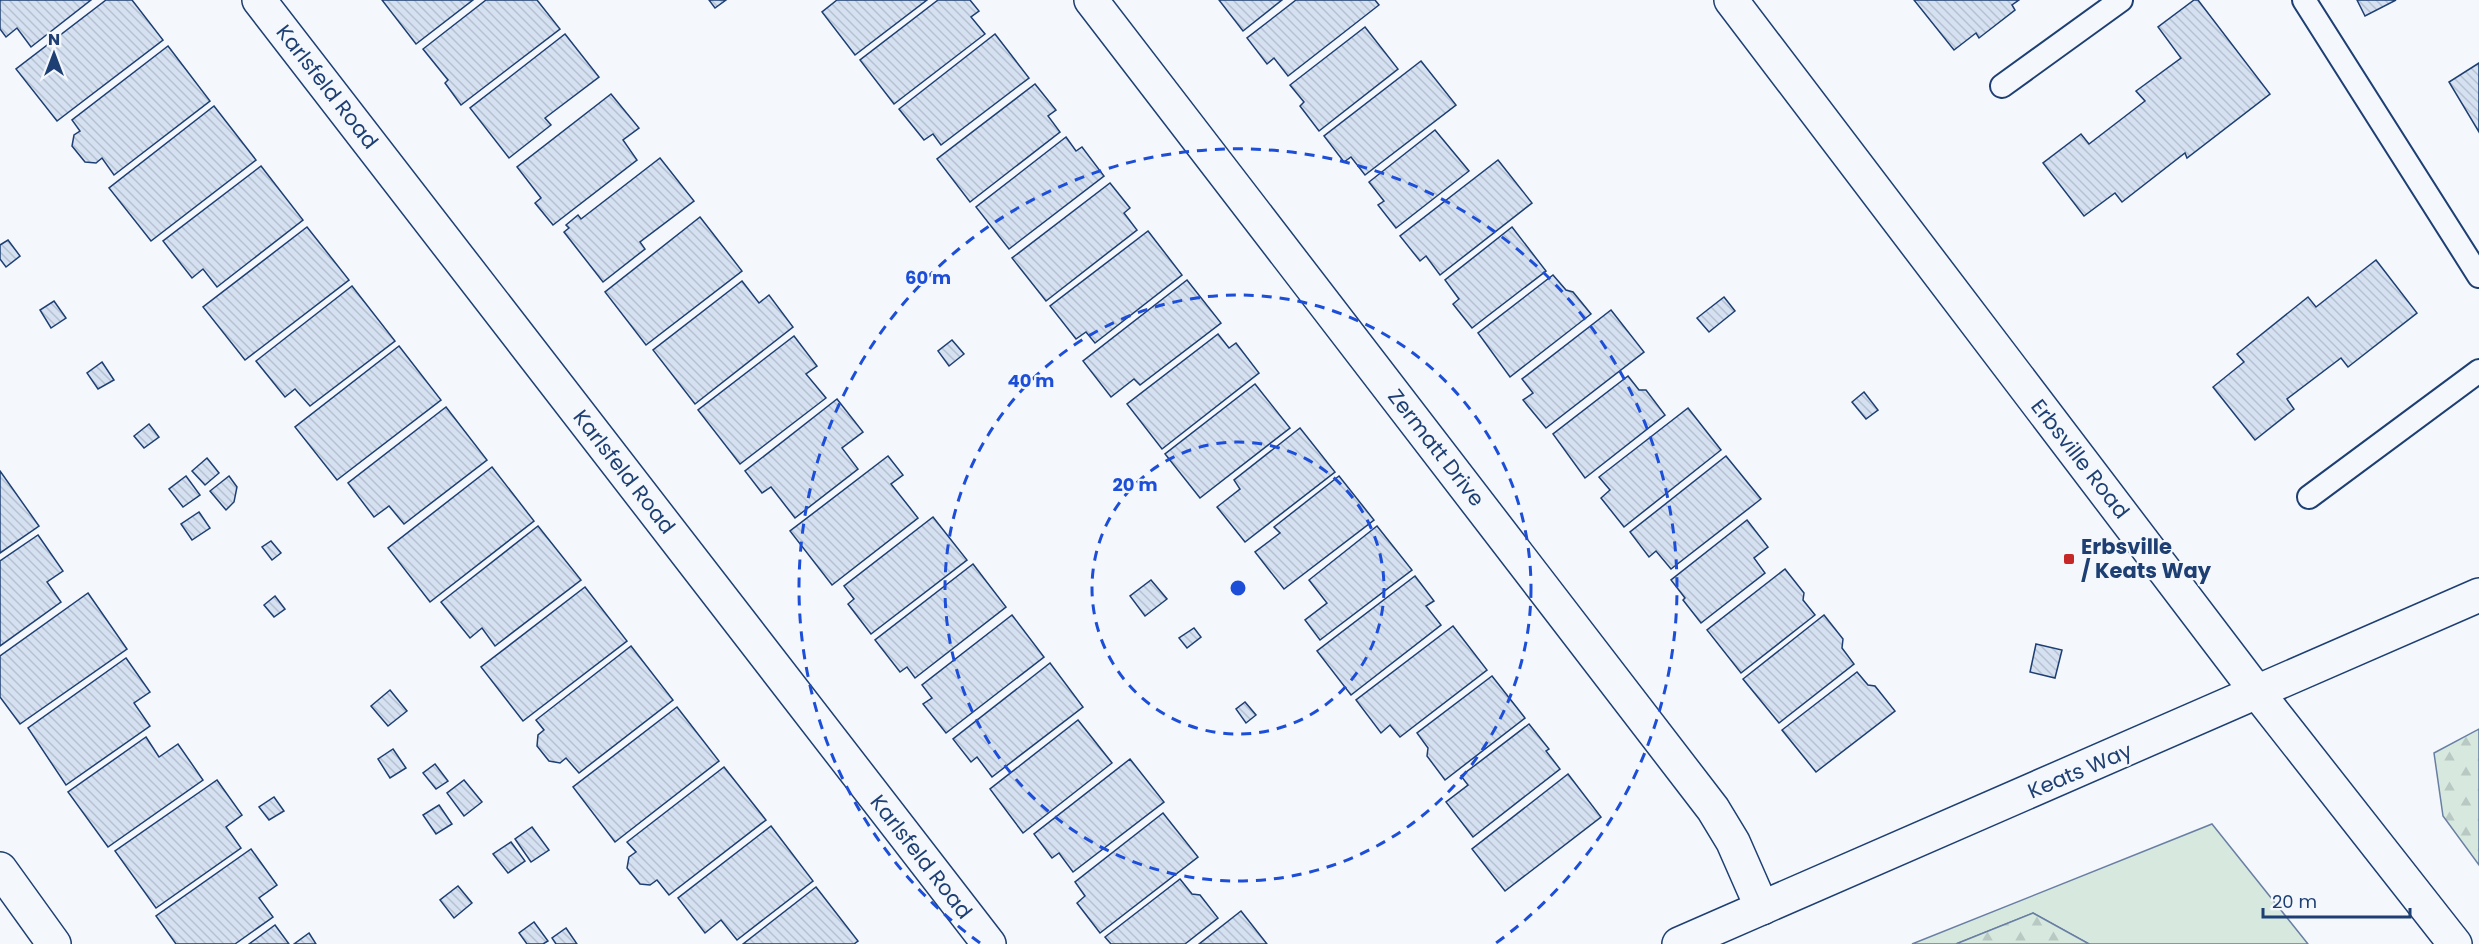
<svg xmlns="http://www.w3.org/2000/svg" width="2479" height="944" font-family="Poppins,sans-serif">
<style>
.grass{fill:#d7e8df;stroke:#687fa3;stroke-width:1.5}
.forest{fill:url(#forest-firs);stroke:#687fa3;stroke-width:1.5}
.building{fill:url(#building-back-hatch);stroke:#1d3f73;stroke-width:1.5}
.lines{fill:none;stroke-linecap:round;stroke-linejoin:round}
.service-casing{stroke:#1d3f73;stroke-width:26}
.minor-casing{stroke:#1d3f73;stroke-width:36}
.tertiary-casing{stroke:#1d3f73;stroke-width:36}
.secondary-casing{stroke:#1d3f73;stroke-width:36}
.service{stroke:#f4f7fb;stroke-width:22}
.minor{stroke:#f4f7fb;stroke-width:33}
.tertiary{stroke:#f4f7fb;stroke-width:33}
.secondary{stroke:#f4f7fb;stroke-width:33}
.ring{fill:none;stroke:#1d4ed8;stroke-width:3;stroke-dasharray:10 8}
.poi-dot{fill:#c62828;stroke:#f4f7fb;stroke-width:2}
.labels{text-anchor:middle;stroke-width:4.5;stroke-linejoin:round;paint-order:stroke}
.street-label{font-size:21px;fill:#1d3f73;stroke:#f4f7fb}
.poi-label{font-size:21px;font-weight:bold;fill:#1d3f73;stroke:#f4f7fb;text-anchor:start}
.centre{fill:#1d4ed8;stroke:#f4f7fb;stroke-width:3}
.ring-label{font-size:18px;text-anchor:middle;font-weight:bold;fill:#1d4ed8;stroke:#f4f7fb;stroke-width:4.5;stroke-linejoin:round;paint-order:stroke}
</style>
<defs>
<pattern id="forest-firs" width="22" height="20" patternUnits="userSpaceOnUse" patternTransform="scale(1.5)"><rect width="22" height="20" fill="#d7e8df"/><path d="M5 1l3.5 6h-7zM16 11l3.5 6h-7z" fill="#b8c8c3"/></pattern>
<pattern id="building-back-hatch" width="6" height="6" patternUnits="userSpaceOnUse" patternTransform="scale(1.5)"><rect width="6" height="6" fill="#d5e0f0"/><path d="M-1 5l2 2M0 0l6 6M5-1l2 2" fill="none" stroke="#b6c1d1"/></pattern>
</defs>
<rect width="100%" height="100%" fill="#f4f7fb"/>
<path class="grass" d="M2212 824 2308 944H2089L2033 913 1956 944H1912Z"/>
<g class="forest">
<path d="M2479 729V865L2443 816 2434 753Z"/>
<path d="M2033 913 2089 944H1956Z"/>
</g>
<g class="building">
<path d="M0 0H91L31 47 17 28 6 37 0 29Z"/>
<path d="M106 0H132L163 40 57 121 16 69Z"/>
<path d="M382 0H473L416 44Z"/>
<path d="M486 0H537L560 29 461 105 445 83 448 80 423 49Z"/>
<path d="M709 0H726L715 8Z"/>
<path d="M837 0H927L855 55 822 12Z"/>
<path d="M938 0H970L979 11 971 17 985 34 894 104 860 60Z"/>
<path d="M1219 0H1282L1243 31Z"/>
<path d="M1296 0H1375L1379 5 1288 76 1274 58 1267 64 1247 38Z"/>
<path d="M1914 0H2019L2012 5 2015 10 1979 38 1976 33 1954 50Z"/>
<path d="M2194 0H2198L2270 94 2187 158 2185 153 2122 202 2115 193 2084 216 2043 163 2081 134 2089 144 2145 101 2136 91 2181 58 2158 27Z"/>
<path d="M2357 0H2396L2365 16Z"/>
<path d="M1365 27 1398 69 1319 131 1300 106 1304 102 1290 85Z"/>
<path d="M565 34 599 77 545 118 551 125 509 158 470 108Z"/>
<path d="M995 34 1029 78 941 145 933 134 924 140 899 109Z"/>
<path d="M168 46 210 101 114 175 102 158 96 163 85 162 72 146 74 135 80 131 72 120Z"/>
<path d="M1421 61 1456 105 1365 175 1351 157 1344 162 1324 136Z"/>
<path d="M2479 63V132L2449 82Z"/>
<path d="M1035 84 1056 110 1048 116 1060 132 970 202 937 159Z"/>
<path d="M611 94 639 128 623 140 637 160 553 225 535 203 541 198 517 167Z"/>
<path d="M214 106 256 160 151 241 109 188Z"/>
<path d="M1435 130 1469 171 1396 228 1378 205 1384 201 1369 182Z"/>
<path d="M1066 137 1076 151 1082 147 1104 176 1009 249 976 207Z"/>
<path d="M660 158 694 201 640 242 645 249 603 282 564 232 569 228 566 225 578 215 581 219Z"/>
<path d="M1498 160 1532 203 1440 275 1426 256 1420 261 1400 236Z"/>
<path d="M261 166 303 220 217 287 203 269 192 278 163 241Z"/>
<path d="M1110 183 1130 208 1124 213 1137 230 1046 301 1012 258Z"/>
<path d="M700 217 742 271 646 345 605 292Z"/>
<path d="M307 227 349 280 245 360 203 307Z"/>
<path d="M1512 227 1546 271 1472 328 1453 304 1459 299 1445 280Z"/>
<path d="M1148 231 1182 275 1095 343 1086 332 1076 339 1050 306Z"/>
<path d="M8 240 20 256 6 267 0 259V245Z"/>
<path d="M2376 260 2417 313 2348 367 2341 358 2287 399 2294 409 2255 440 2213 387 2244 362 2237 354 2308 297 2316 307Z"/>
<path d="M1553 275 1566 290 1573 292 1591 314 1510 377 1478 333Z"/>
<path d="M1187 280 1221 323 1140 385 1134 379 1111 397 1083 361Z"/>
<path d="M742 281 759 303 769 295 793 327 695 404 653 350Z"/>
<path d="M352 286 395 341 310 406 295 389 285 397 256 361Z"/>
<path d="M1724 297 1735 311 1709 332 1697 318Z"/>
<path d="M54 301 66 318 51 328 40 310Z"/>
<path d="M1611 310 1644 352 1546 428 1523 400 1533 393 1522 379Z"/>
<path d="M1218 334 1229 348 1236 343 1259 373 1162 449 1127 404Z"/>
<path d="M794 336 817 366 806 374 826 398 740 464 698 410Z"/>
<path d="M952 340 964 354 949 366 938 351Z"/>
<path d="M399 346 441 400 337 480 295 427Z"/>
<path d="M102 362 114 380 98 389 87 373Z"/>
<path d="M1628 376 1639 390H1646L1665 415 1585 478 1553 434Z"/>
<path d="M1255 384 1290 428 1200 498 1165 454Z"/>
<path d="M1864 392 1878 410 1866 419 1852 402Z"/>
<path d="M837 399 863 432 842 448 858 469 795 518 771 487 762 493 745 471Z"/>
<path d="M446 407 487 460 404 524 389 506 374 517 348 483Z"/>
<path d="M1688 408 1721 450 1624 527 1601 498 1610 490 1599 477Z"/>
<path d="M149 424 159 437 144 448 134 436Z"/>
<path d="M1300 428 1335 472 1245 542 1217 507 1240 489 1234 480Z"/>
<path d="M888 456 903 475 891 484 918 518 832 585 790 531Z"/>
<path d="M1726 456 1761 499 1671 569 1656 551 1649 557 1630 532Z"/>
<path d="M207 458 219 473 205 485 192 471Z"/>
<path d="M492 467 534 521 430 602 388 548Z"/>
<path d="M0 471 39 526 0 553Z"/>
<path d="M186 476 200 495 183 507 169 489Z"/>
<path d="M229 476 237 487 234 502 226 510 210 491Z"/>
<path d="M1339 476 1374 520 1284 589 1255 552 1280 533 1274 527Z"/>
<path d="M199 512 210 528 192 540 181 524Z"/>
<path d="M933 517 967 560 871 634 848 604 854 599 844 586Z"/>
<path d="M1747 520 1768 547 1754 558 1765 573 1701 623 1683 600 1685 598 1671 580Z"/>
<path d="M538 526 581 580 495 646 482 628 470 638 441 602Z"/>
<path d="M1377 526 1412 570 1320 640 1305 620 1327 603 1309 580Z"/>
<path d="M38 535 63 571 47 582 61 602 0 646V561Z"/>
<path d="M271 541 281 553 272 560 262 547Z"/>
<path d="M973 564 1006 607 915 678 907 667 900 672 875 640Z"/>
<path d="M1785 569 1804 593 1803 600 1815 615 1741 673 1707 630Z"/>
<path d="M1415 576 1434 601 1426 606 1441 625 1351 695 1317 651Z"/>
<path d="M1151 580 1167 599 1145 616 1130 596Z"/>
<path d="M585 587 627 641 523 721 481 667Z"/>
<path d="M88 593 127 649 20 724 0 697V656Z"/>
<path d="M275 596 285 609 274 617 264 605Z"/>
<path d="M1012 615 1044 657 946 733 923 704 932 698 922 685Z"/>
<path d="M1824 615 1843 639 1842 648 1854 664 1779 723 1743 679Z"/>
<path d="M1453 626 1487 670 1400 737 1390 725 1381 733 1356 700Z"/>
<path d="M1194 628 1201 637 1187 648 1179 638Z"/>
<path d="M2036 644 2062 650 2055 678 2030 672Z"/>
<path d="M631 646 673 700 579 773 566 758 560 763 549 761 537 746 538 735 544 730 536 720Z"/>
<path d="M126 658 150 692 134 703 150 726 66 785 28 728Z"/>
<path d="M1050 663 1083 707 992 777 977 757 971 762 953 739Z"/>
<path d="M1857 672 1868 685 1875 686 1895 711 1816 772 1782 730Z"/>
<path d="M1492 676 1525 718 1445 780 1427 756 1428 748 1417 733Z"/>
<path d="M390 690 407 711 388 726 371 706Z"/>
<path d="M1245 702 1256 715 1246 723 1236 709Z"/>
<path d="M677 707 719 761 615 842 573 787Z"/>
<path d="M1078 720 1112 763 1023 833 990 789Z"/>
<path d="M1529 724 1549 749 1546 751 1560 769 1473 837 1446 802 1468 785 1461 776Z"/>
<path d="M146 737 159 757 178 744 203 780 108 847 68 792Z"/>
<path d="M393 749 406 768 390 778 378 759Z"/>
<path d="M1130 759 1164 802 1073 872 1059 853 1052 858 1034 834Z"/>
<path d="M435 764 448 781 436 789 423 773Z"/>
<path d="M724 767 766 820 669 895 657 880 650 885 640 884 627 868 629 857 636 852 627 842Z"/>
<path d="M1568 774 1601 817 1505 891 1472 849Z"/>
<path d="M217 780 242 815 226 827 241 848 156 908 115 851Z"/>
<path d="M464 780 482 802 464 816 447 793Z"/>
<path d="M274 797 284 811 269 820 259 807Z"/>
<path d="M439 805 452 824 436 834 423 815Z"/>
<path d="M1163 813 1198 857 1100 933 1077 903 1085 896 1075 882Z"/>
<path d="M771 826 813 881 737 940 721 920 705 933 678 898Z"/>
<path d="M532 827 549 850 531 862 515 839Z"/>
<path d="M511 842 525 861 508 873 493 854Z"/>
<path d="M251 849 277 885 259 898 273 917 235 944H176L156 916Z"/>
<path d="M1180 879 1192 894 1200 895 1218 918 1185 944H1111L1105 937Z"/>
<path d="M458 886 472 903 454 918 440 900Z"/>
<path d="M816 887 858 941 854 944H743Z"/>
<path d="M1241 911 1267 944H1199Z"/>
<path d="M534 922 548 941 543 944H527L519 933Z"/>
<path d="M275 925 289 944H249Z"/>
<path d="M566 928 577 944H556L552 938Z"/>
<path d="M309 933 316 944H294Z"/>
</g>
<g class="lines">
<defs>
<g id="service">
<path d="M2304 0 2479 276"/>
<path d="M2002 86 2121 0"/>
<path d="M2309 497 2479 371"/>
</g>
<g id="minor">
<path d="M259 0 989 944"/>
<path d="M1091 0 1713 809 1733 842 1762 908"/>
<path d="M0 869 54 944"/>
</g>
<path id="tertiary" d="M1679 944 2479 595"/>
<path id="secondary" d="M1731 0 2257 692 2455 944"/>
</defs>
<use href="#service" class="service-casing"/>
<use href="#minor" class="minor-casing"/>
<use href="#tertiary" class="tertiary-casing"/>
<use href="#secondary" class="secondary-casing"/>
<use href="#service" class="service"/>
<use href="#minor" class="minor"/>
<use href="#tertiary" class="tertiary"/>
<use href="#secondary" class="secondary"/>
</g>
<g class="ring">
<circle cx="1238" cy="588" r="146"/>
<circle cx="1238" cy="588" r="293"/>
<path d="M980 943A439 439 0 1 1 1496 943"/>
</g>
<rect class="poi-dot" x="2063" y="553" width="12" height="12" rx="3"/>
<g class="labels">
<g class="street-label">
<text transform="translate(327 87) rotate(52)" y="7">Karlsfeld Road</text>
<text transform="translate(1436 448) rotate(52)" y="7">Zermatt Drive</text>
<text transform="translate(2080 459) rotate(52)" y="7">Erbsville Road</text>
<text transform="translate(624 472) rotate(52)" y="7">Karlsfeld Road</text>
<text transform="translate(2080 771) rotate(-23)" y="7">Keats Way</text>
<text transform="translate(921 857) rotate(52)" y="7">Karlsfeld Road</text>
</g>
<g class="poi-label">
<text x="2081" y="554">Erbsville<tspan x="2081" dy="24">/ Keats Way</tspan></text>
</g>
</g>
<circle cx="1238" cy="588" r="9" class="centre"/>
<g class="ring-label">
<text x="928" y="284">60 m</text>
<text x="1031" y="387">40 m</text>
<text x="1135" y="491">20 m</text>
</g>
<g transform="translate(54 54)" stroke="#f4f7fb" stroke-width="4.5" paint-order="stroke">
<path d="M0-4.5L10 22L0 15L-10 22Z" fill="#1d3f73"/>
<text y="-9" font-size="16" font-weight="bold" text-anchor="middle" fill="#1d3f73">N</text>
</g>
<path d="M2263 908v9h147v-9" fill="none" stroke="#1d3f73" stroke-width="3"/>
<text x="2272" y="908" font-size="18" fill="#1d3f73" stroke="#f4f7fb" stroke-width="4.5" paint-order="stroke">20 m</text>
</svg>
